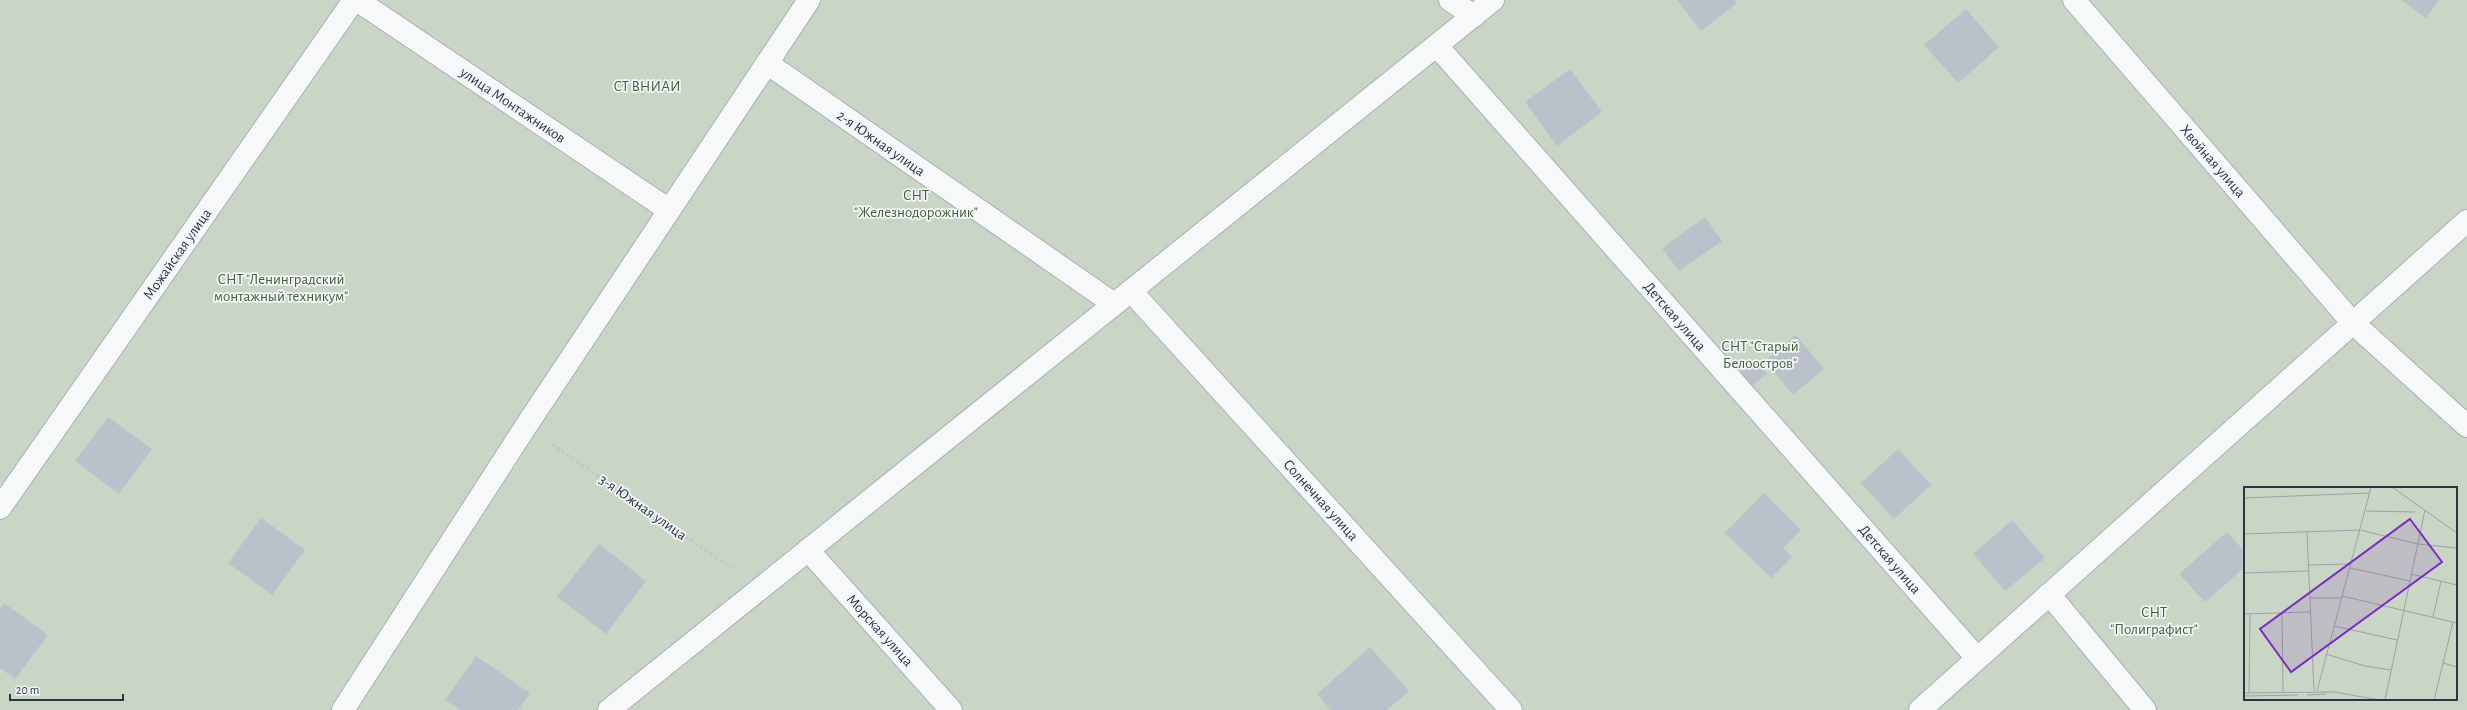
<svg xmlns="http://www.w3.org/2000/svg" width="2467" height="710" font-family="'Alegreya Sans',sans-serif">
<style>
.green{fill:#cad6c5;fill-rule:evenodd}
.building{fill:#bbc1ca}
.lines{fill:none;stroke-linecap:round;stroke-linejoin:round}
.minor-casing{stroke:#a9afb7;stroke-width:24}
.path{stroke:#c2c6cb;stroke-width:2.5;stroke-dasharray:3 3;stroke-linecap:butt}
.minor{stroke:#f7f8fa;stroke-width:22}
.labels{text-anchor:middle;stroke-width:3.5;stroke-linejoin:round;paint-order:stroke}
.park-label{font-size:15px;fill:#426138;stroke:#f4f6f9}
.street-label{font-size:15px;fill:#2b3645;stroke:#f4f6f9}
.inset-road{fill:none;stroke:#9aa1a9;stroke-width:1}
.view{fill:#7b2cbf;fill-opacity:0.15;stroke:#7b2cbf;stroke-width:2}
.inset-edge{fill:none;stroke:#2b3645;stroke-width:2}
</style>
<rect width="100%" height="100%" fill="#e4e8ec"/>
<path class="green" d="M0 0H2467V710H0ZM2245 488H2456V699H2245Z"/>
<g class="building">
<path d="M1677 0H1735L1737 3 1701 31Z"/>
<path d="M2401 0H2439L2426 18Z"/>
<path d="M1966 9 1999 47 1958 83 1924 45Z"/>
<path d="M1570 69 1602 112 1557 146 1525 102Z"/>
<path d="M1705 217 1722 241 1679 271 1662 248Z"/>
<path d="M1796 335 1824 369 1793 395 1765 361Z"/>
<path d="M1756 360 1767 374 1748 389 1737 375Z"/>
<path d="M108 417 152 449 119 494 75 461Z"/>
<path d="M1898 449 1931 485 1894 519 1861 483Z"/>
<path d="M1764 493 1801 530 1783 548 1792 557 1771 578 1725 533Z"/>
<path d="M261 518 305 550 272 595 228 563Z"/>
<path d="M2012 520 2045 558 2005 591 1973 554Z"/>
<path d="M2227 532 2245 552V567L2205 602 2179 574Z"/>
<path d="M599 544 646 581 606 634 557 597Z"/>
<path d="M4 603 48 635 15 679 0 668V608Z"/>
<path d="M1370 647 1409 691 1387 710H1331L1317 694Z"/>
<path d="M476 656 530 693 518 710H460L445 700Z"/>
</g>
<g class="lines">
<defs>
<g id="minor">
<path d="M357 0 669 210"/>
<path d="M1450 0 1474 16"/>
<path d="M2074 0 2352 322 2467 426"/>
<path d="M1437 46 1977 658"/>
<path d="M767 63 1114 304"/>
<path d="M1131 291 1511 710"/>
<path d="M0 508 354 0"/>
<path d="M808 550 951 710"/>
<path d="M2049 594 2145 710"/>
<path d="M343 710 526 426 809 0"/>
<path d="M609 710 1493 0"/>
<path d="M1920 710 2467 221"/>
</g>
</defs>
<use href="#minor" class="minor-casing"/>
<path class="path" d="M552 444 734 570"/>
<use href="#minor" class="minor"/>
</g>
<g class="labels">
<g class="park-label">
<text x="647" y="91">СТ ВНИАИ</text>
<text x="916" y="200">СНТ<tspan x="916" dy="17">"Железнодорожник"</tspan></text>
<text x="281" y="284">СНТ "Ленинградский<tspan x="281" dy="17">монтажный техникум"</tspan></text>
<text x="1760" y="351">СНТ "Старый<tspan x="1760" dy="17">Белоостров"</tspan></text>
<text x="2154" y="617">СНТ<tspan x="2154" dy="17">"Полиграфист"</tspan></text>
</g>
<g class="street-label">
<text transform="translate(513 105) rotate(34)" y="5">улица Монтажников</text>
<text transform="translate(881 143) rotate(35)" y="5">2-я Южная улица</text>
<text transform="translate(2213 161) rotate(49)" y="5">Хвойная улица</text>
<text transform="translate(177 254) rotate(-55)" y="5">Можайская улица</text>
<text transform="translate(1675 316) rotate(49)" y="5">Детская улица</text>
<text transform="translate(1321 500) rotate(48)" y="5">Солнечная улица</text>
<text transform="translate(643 507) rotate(35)" y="5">3-я Южная улица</text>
<text transform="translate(1890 559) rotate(49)" y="5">Детская улица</text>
<text transform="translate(880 630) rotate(48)" y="5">Морская улица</text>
</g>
</g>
<g transform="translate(2244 487)">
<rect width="213" height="213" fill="#e4e8ec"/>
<path d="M0 0H213V213H0Z" fill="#cad6c5"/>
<path class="inset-road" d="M148 0 213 46M0 11 125 6M122 24 171 25M63 45 70 204M0 47 116 43 174 57 213 61M64 78 107 77M106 81 166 94M0 86 64 84M167 87 213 98M98 109 213 136M66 111H97M38 126 39 205M0 127 66 125M189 130 197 94M90 139 153 153M82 167 121 179 147 183M199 176 213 180M73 204 127 0M0 206 90 205 136 213M5 206 6 127M63 208 82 207M0 209 54 208M141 213 181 23M190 213 209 135"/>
<path class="view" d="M166 32 198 75 47 185 16 142Z"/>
<rect width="213" height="213" class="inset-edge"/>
</g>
<path d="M10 694v6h113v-6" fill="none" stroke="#2b3645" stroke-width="2"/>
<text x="16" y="694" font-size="12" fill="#2b3645" stroke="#f4f6f9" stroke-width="3" paint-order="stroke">20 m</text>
</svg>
